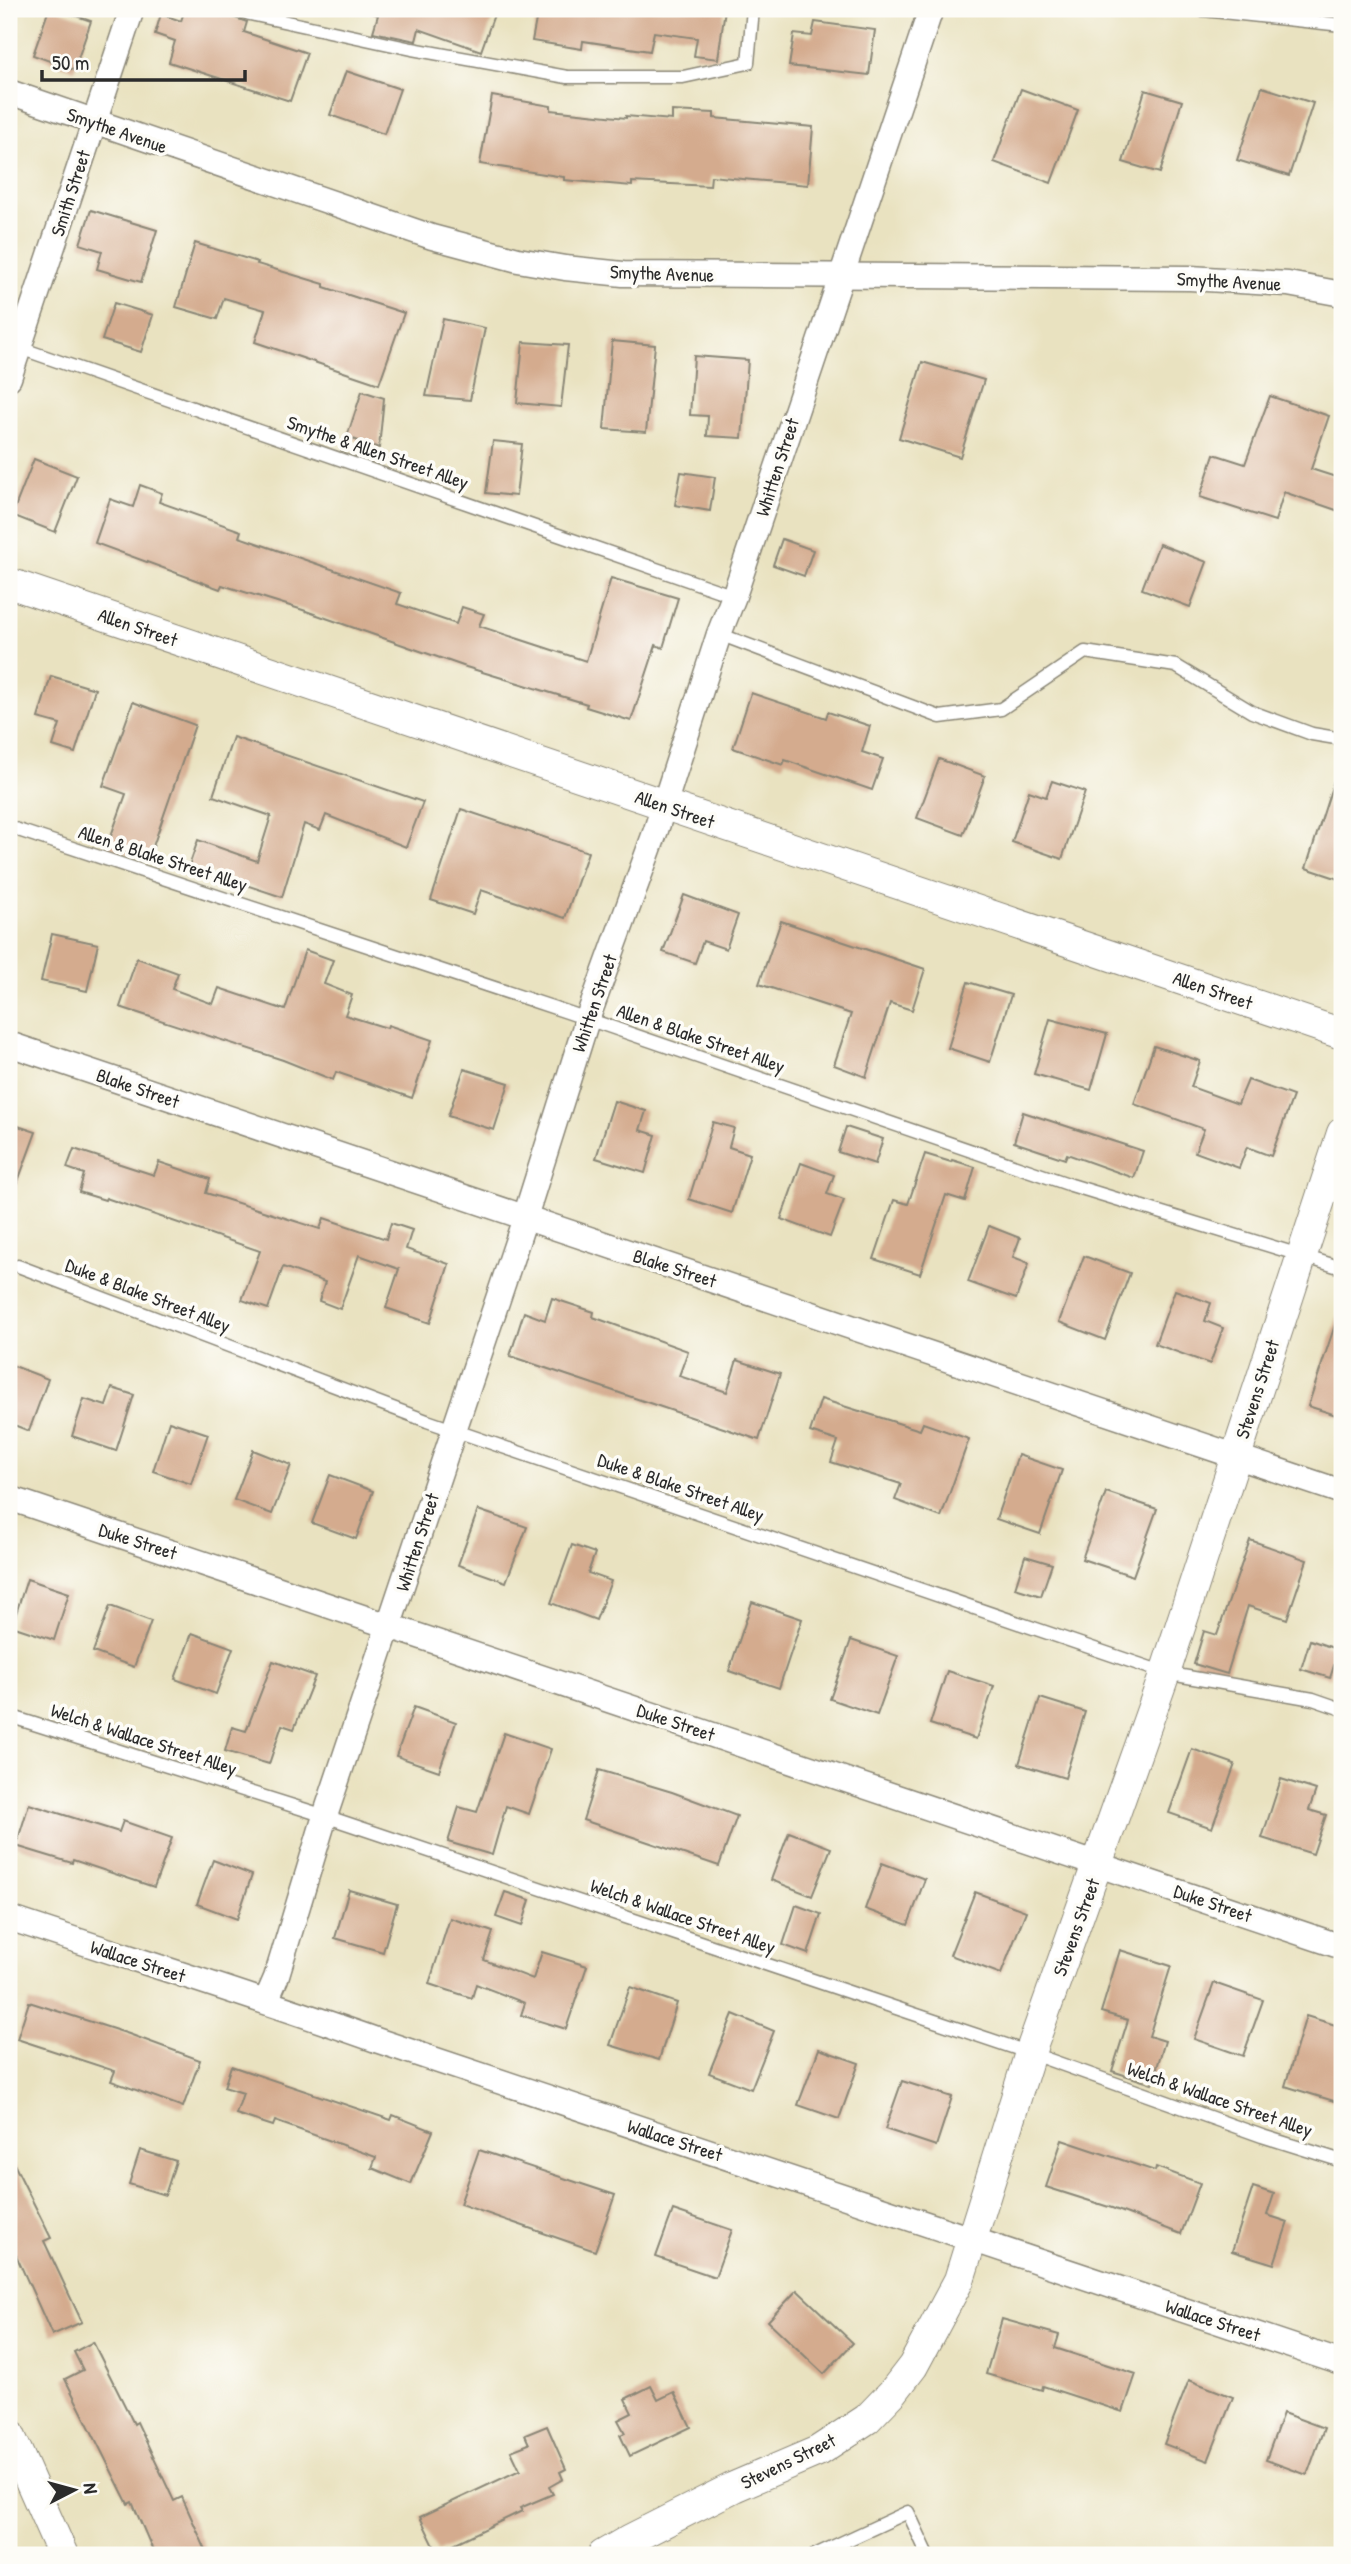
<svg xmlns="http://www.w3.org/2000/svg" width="1351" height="2564" font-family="'Patrick Hand',sans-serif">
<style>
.building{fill:#d4ab8e}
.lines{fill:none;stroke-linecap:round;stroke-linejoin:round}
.service-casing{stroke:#8a8676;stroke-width:15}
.minor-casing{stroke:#8a8676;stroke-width:27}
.tertiary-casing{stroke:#8a8676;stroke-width:32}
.service{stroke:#fff;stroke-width:12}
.minor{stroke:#fff;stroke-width:24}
.tertiary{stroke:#fff;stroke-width:30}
.labels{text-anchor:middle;stroke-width:7;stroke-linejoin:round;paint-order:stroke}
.street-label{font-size:19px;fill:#2b2b2b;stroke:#fdfcf7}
</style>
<rect width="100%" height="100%" fill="#fdfcf7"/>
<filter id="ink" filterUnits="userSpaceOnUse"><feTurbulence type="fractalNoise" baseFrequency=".0143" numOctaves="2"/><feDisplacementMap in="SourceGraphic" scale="14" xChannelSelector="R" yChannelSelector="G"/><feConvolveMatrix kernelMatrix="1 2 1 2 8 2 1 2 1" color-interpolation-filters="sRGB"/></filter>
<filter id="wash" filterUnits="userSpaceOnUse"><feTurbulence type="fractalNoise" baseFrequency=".00686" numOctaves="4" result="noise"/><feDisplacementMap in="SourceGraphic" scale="28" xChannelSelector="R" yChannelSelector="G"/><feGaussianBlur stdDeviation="1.57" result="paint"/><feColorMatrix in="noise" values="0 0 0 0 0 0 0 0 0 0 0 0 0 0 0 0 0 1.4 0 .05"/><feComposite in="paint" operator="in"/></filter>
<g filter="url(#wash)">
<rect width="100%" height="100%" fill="#e9e2c0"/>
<g id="blocks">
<g class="building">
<path d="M49 9H56L91 21 74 70 33 55Z"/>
<path d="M185 9H217L228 12 232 17 247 22 244 32 307 53 290 101 169 62 175 41 155 34 161 14 181 21Z"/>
<path d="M371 9H496L481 51 419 29 416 41 373 32 378 15 370 12Z"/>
<path d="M538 9H725L718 59 694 56 697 38 654 32 650 51 583 41 582 49 532 41Z"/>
<path d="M815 22 875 30 869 75 789 66 794 34 812 36Z"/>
<path d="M346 71 400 89 384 134 330 115Z"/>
<path d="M1262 87 1313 103 1289 176 1237 160Z"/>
<path d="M1021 89 1078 110 1051 183 994 162Z"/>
<path d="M1145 90 1182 101 1160 173 1123 162Z"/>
<path d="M492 96 551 106V110L626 118V116L672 120V111L714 113V118L813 127 808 185 711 176 710 186 632 182V186L564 180V177L480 164Z"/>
<path d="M91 210 157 230 141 282 97 269 102 251 80 244Z"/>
<path d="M195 243 258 262 257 264 324 284V287L404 313 379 384 255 342 265 310 224 298 217 319 176 307Z"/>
<path d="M114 303 153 315 141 352 102 340Z"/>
<path d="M443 319 485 328 470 400 426 396Z"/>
<path d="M612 341 655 345 646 432 604 429Z"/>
<path d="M523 342 568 345 561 407 517 403Z"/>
<path d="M694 356 748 360 742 438 707 436 708 416 690 415Z"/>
<path d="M922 362 984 380 960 457 899 438Z"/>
<path d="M362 391 384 398 379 448 347 437Z"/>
<path d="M1270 396 1329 416 1311 469 1342 479V512L1284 492 1275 521 1200 497 1214 454 1245 464Z"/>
<path d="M493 441 522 444 516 496 486 493Z"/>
<path d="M34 459 77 476 55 532 12 515Z"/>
<path d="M681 472 715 477 710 511 675 505Z"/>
<path d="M140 485 162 493 159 502 241 531 239 537 401 593 397 604 456 624 462 607 484 614 479 626 586 661 611 578 678 598 663 648 656 645 631 721 586 707 587 704 466 667 303 610 222 585 220 589 95 543 110 499 133 507Z"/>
<path d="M782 539 813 550 804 576 773 565Z"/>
<path d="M1159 544 1207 562 1190 607 1142 589Z"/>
<path d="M51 676 95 689 75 753 53 746 60 724 38 718Z"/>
<path d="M751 693 826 718 828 712 870 726 862 752 883 759 872 790 785 760 783 765 733 748Z"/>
<path d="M133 702 195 725 148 861 107 847 126 794 103 786Z"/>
<path d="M233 737 423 802 406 847 326 815 320 830 304 824 282 897 189 866 198 840 257 861 271 816 213 796Z"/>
<path d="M939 759 985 776 963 835 917 818Z"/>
<path d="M1338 768H1342V880L1306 868Z"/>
<path d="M1052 781 1085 792 1062 859 1012 842 1029 791 1046 797Z"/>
<path d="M461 809 588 852 565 918 481 890 473 914 431 900Z"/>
<path d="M684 895 738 915 726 949 703 941 695 963 663 952Z"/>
<path d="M781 921 925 969 912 1010 890 1003 866 1077 834 1065 851 1014 759 984Z"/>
<path d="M52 934 98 944 87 991 41 981Z"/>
<path d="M305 950 333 960 324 984 352 995 345 1015 387 1028 388 1025 432 1040 412 1098 336 1072 333 1080 283 1060 120 1007 137 958 178 973 172 989 213 1004 219 988 285 1010Z"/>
<path d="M968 982 1011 995 990 1062 948 1048Z"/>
<path d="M1050 1019 1107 1034 1091 1090 1034 1074Z"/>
<path d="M1154 1046 1200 1061 1191 1087 1238 1104 1248 1080 1293 1096 1271 1156 1247 1147 1239 1168 1195 1152 1204 1129 1134 1104Z"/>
<path d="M464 1069 509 1083 494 1130 448 1116Z"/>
<path d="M614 1101 646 1111 640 1130 656 1135 645 1173 596 1158Z"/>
<path d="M1023 1112 1143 1151 1134 1178 1067 1154 1065 1159 1014 1142Z"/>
<path d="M713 1122 734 1128 729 1147 750 1154 732 1213 689 1199Z"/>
<path d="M9 1123 36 1132 11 1200 9 1199Z"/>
<path d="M846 1127 883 1139 875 1164 838 1152Z"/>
<path d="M74 1149 154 1175 159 1162 210 1179 206 1193 320 1229 324 1218 386 1239 391 1223 412 1230 406 1249 449 1264 430 1323 386 1308 399 1269 359 1255 340 1309 319 1301 325 1282 283 1267 268 1309 242 1300 260 1251 106 1198 105 1200 79 1192 84 1174 67 1168Z"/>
<path d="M925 1154 951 1162 952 1160 975 1167 965 1201 946 1195 920 1274 874 1259 894 1200 908 1204Z"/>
<path d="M801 1163 834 1175 827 1194 844 1200 830 1237 781 1219Z"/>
<path d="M989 1226 1020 1238 1013 1257 1029 1263 1016 1299 968 1282Z"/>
<path d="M1084 1256 1130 1273 1105 1340 1059 1322Z"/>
<path d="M1175 1290 1211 1303 1205 1321 1223 1328 1210 1364 1155 1344Z"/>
<path d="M552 1298 594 1312 593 1317 688 1351 679 1376 727 1392 737 1360 780 1374 759 1440 510 1356 524 1312 545 1320Z"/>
<path d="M1338 1316H1342V1417L1308 1406Z"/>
<path d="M9 1364 48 1379 29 1431 9 1423Z"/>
<path d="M112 1388 134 1395 116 1451 72 1436 84 1399 106 1406Z"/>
<path d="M821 1399 920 1430 923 1423 969 1439 941 1517 895 1500 901 1484 831 1462 838 1441 810 1432Z"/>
<path d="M169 1421 208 1434 191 1484 153 1471Z"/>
<path d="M253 1450 291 1465 272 1514 234 1500Z"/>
<path d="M1018 1455 1062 1470 1040 1534 996 1519Z"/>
<path d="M330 1475 373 1491 356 1539 312 1523Z"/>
<path d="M1106 1492 1157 1509 1133 1576 1082 1559Z"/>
<path d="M478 1510 527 1527 506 1582 458 1565Z"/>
<path d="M1250 1540 1307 1560 1287 1619 1248 1606 1227 1674 1194 1664 1204 1631 1217 1635Z"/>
<path d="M572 1545 595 1553 588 1573 611 1581 596 1620 551 1603Z"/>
<path d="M1025 1556 1052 1564 1041 1596 1015 1588Z"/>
<path d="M27 1579 69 1593 54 1640 12 1626Z"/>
<path d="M752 1602 802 1619 779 1688 729 1671Z"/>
<path d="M110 1606 151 1621 134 1667 93 1652Z"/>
<path d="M192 1633 233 1648 216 1694 175 1679Z"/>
<path d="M851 1640 898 1656 877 1715 830 1699Z"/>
<path d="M1310 1640 1339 1650 1330 1678 1301 1669Z"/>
<path d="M273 1661 315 1676 294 1729 282 1725 269 1764 225 1751 232 1727 246 1731Z"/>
<path d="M947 1671 994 1686 976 1739 930 1724Z"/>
<path d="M1040 1698 1085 1712 1065 1778 1019 1764Z"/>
<path d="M414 1707 456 1722 439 1771 396 1756Z"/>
<path d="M504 1733 551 1749 529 1814 506 1806 492 1855 448 1842 459 1807 477 1812Z"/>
<path d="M1192 1749 1235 1764 1212 1828 1169 1813Z"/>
<path d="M599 1770 672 1792 737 1816 719 1866 583 1820Z"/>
<path d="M1281 1779 1316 1790 1309 1810 1326 1815 1313 1854 1262 1838Z"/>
<path d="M29 1804 119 1832 123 1821 172 1838 154 1887 73 1860 72 1863 16 1846Z"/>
<path d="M789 1832 831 1848 812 1896 771 1880Z"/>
<path d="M213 1860 252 1875 237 1919 197 1904Z"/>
<path d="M882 1863 925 1879 908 1925 865 1909Z"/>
<path d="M349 1890 397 1904 383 1952 335 1938Z"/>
<path d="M505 1892 530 1900 522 1926 496 1917Z"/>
<path d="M975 1892 1026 1911 1001 1974 950 1955Z"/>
<path d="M796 1905 821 1914 808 1954 783 1945Z"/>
<path d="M450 1918 493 1932 484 1960 533 1979 542 1952 587 1966 566 2029 521 2015 525 2003 476 1984 472 1998 429 1984Z"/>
<path d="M1120 1950 1171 1966 1149 2036 1165 2041 1152 2084 1112 2071 1128 2020 1101 2012Z"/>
<path d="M1214 1983 1263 2000 1243 2056 1194 2039Z"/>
<path d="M630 1987 677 2003 659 2060 610 2045Z"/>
<path d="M29 2002 129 2034 200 2060 183 2107 111 2081 115 2071 17 2039Z"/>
<path d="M733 2014 774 2031 751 2089 709 2073Z"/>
<path d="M1306 2016 1342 2027V2084L1337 2102 1285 2086Z"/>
<path d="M819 2049 859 2063 839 2119 798 2105Z"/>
<path d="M231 2066 391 2120 393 2115 433 2131 411 2184 372 2168 376 2157 275 2121 273 2126 236 2114 243 2093 224 2087Z"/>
<path d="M902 2081 952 2097 936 2146 885 2129Z"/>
<path d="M1062 2140 1155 2171 1156 2167 1200 2183 1181 2234 1112 2208 1046 2187Z"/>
<path d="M140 2150 176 2161 165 2195 129 2184Z"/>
<path d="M479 2150 615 2195 595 2251 460 2204Z"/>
<path d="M9 2154 51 2238 44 2241 82 2322 52 2335 16 2255 9 2258Z"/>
<path d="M1253 2187 1274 2194 1267 2215 1288 2222 1274 2264 1232 2251Z"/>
<path d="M673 2210 732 2230 715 2277 656 2257Z"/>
<path d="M797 2290 853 2343 824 2374 768 2321Z"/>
<path d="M1002 2319 1059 2335 1055 2348 1136 2374 1123 2412 1043 2386 1042 2390 986 2374Z"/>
<path d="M93 2342 134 2424 137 2422 174 2501 182 2497 208 2555H155L132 2502 128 2504 65 2379 83 2370 74 2352Z"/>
<path d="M1189 2380 1233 2397 1208 2461 1164 2444Z"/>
<path d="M651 2386 658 2400 674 2392 691 2427 630 2456 620 2435 625 2433 618 2420 632 2413 625 2399Z"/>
<path d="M1283 2413 1324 2428 1307 2475 1266 2460Z"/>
<path d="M547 2426 566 2469 560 2472 563 2479 549 2487 553 2494 520 2508 522 2511 437 2552 420 2517 520 2470 511 2451 529 2444 525 2435Z"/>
</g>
</g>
</g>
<g filter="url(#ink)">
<use href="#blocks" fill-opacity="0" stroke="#8a8676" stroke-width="2"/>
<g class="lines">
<defs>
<g id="service">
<path d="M236 9 250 14 412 49 567 77H683L748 63 753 9"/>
<path d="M1194 9 1342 25"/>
<path d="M17 347 734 596"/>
<path d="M719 634 940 717 1001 709 1085 652 1176 666 1252 712 1312 734 1342 739"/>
<path d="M9 827 567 1012 1071 1185 1342 1268"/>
<path d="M18 1266 427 1421 1165 1673 1313 1699 1342 1709"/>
<path d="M9 1716 325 1816 1030 2053 1262 2136 1342 2161"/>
<path d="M815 2555 908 2512 928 2555"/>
</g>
<g id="minor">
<path d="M9 92 432 237 518 260 565 268 623 274 1190 278 1288 284 1342 294"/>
<path d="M9 378 132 9"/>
<path d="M9 1044 1342 1492"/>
<path d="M9 1498 1342 1947"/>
<path d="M9 1918C132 1959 256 1997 379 2041L1342 2363"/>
<path d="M266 2001 276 1978 325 1816 520 1233 587 1020 656 830 719 634 734 596 931 9"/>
</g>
<g id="tertiary">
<path d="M9 583 1342 1034"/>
<path d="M9 2433 63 2555"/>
<path d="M603 2555 629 2540 734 2487 818 2451 867 2419 893 2392 913 2366 959 2280 1030 2053 1165 1673 1342 1133"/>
</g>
</defs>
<use href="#service" class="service-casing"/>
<use href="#minor" class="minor-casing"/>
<use href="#tertiary" class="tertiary-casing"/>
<use href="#service" class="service"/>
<use href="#minor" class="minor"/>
<use href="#tertiary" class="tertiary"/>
</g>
</g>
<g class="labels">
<g class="street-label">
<text transform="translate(117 130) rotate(19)" y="7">Smythe Avenue</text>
<text transform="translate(70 193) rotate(-72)" y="7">Smith Street</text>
<text transform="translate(662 273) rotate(2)" y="7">Smythe Avenue</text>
<text transform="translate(1229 281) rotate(3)" y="7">Smythe Avenue</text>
<text transform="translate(378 452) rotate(19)" y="7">Smythe &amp; Allen Street Alley</text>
<text transform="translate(777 467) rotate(-72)" y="7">Whitten Street</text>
<text transform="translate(138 627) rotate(19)" y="7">Allen Street</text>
<text transform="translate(675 809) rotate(19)" y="7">Allen Street</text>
<text transform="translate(163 858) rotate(18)" y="7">Allen &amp; Blake Street Alley</text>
<text transform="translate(1213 990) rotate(19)" y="7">Allen Street</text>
<text transform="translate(594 1003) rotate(-71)" y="7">Whitten Street</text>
<text transform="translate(701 1038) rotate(19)" y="7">Allen &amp; Blake Street Alley</text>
<text transform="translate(138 1088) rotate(19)" y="7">Blake Street</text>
<text transform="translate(675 1268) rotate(18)" y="7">Blake Street</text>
<text transform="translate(148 1295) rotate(21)" y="7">Duke &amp; Blake Street Alley</text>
<text transform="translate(1257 1389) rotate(-72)" y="7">Stevens Street</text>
<text transform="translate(681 1487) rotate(19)" y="7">Duke &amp; Blake Street Alley</text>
<text transform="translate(138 1541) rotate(18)" y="7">Duke Street</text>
<text transform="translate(417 1542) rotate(-72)" y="7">Whitten Street</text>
<text transform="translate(676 1722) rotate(19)" y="7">Duke Street</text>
<text transform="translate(144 1739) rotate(18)" y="7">Welch &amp; Wallace Street Alley</text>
<text transform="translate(1213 1903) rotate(19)" y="7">Duke Street</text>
<text transform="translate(683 1916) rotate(19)" y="7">Welch &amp; Wallace Street Alley</text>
<text transform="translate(1076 1927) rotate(-70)" y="7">Stevens Street</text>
<text transform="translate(138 1961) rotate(18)" y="7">Wallace Street</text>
<text transform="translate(1220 2099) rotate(19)" y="7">Welch &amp; Wallace Street Alley</text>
<text transform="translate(675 2140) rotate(18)" y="7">Wallace Street</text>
<text transform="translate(1213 2320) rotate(18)" y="7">Wallace Street</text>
<text transform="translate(788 2461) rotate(-26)" y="7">Stevens Street</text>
</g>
</g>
<rect width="1351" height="2564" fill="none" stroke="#fdfcf7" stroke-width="35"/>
<g transform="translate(74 2490) rotate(84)" stroke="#fdfcf7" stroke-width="5" paint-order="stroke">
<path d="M0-5L12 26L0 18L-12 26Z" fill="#2b2b2b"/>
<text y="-10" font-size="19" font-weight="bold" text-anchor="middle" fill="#2b2b2b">N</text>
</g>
<path d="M42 70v10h203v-10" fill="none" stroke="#2b2b2b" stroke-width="3.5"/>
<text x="52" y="70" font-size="21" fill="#2b2b2b" stroke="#fdfcf7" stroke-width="5" paint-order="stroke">50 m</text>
</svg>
